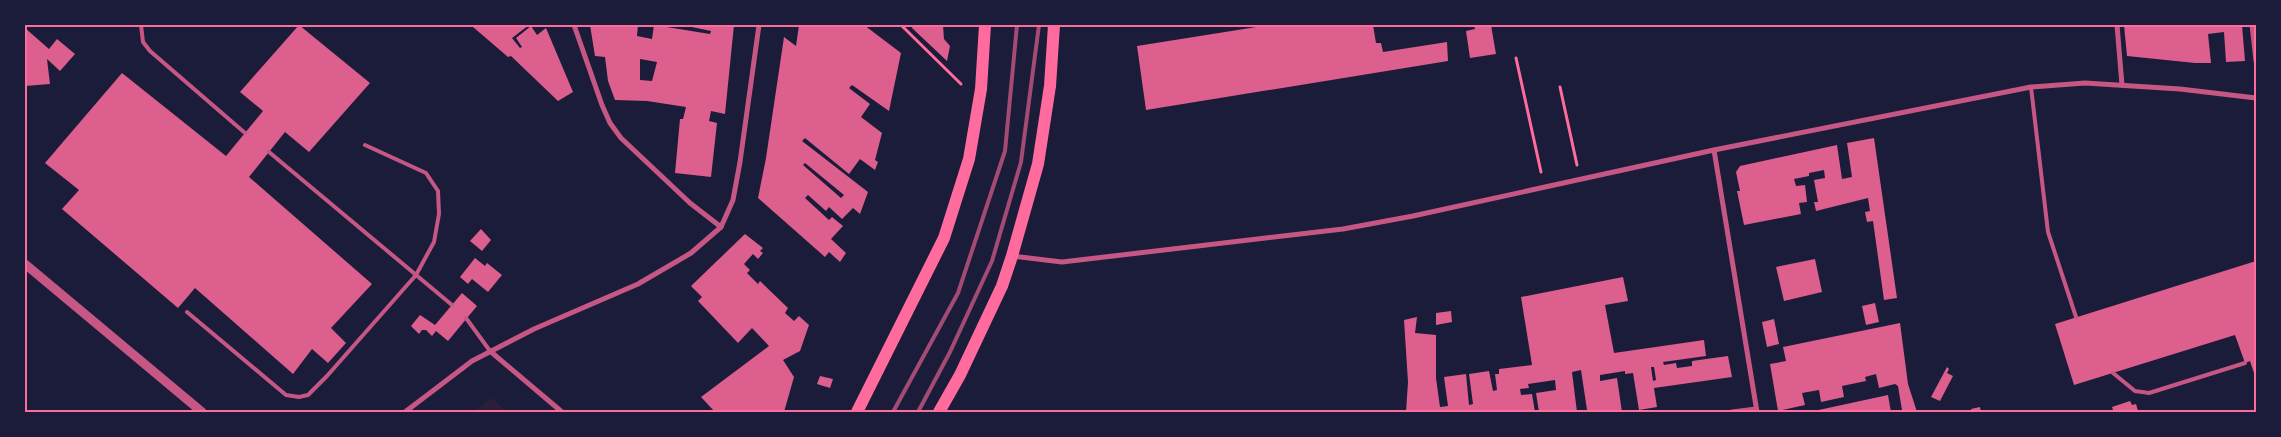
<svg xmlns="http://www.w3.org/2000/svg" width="2281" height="437" font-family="'Crimson Pro',serif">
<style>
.green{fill:#2a1e3b}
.building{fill:#dd5f8e;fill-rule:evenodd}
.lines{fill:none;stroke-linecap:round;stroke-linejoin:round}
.path{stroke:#ff6b9d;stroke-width:3}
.service{stroke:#c65784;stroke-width:4}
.minor{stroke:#c65784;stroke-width:5}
.tertiary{stroke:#c65784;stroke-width:9}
.primary{stroke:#ff6b9d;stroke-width:12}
.rail{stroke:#a44b75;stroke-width:4}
.neatline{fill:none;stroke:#ff6b9d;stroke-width:2}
</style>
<rect width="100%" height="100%" fill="#1b1b3a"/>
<path class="green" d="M491 398 508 412H474Z"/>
<g class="building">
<path d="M299 25 370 83 309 152 285 132 249 177 372 284 331 328 346 343 328 363 312 349 293 374 195 288 178 308 62 209 79 190 45 163 122 73 226 156 263 111 240 92Z"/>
<path d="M475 25H529L512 38 520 48 522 47 516 38 531 26 537 35 546 28 573 92 558 101 511 56 508 57 473 27Z"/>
<path d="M590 25H638L637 36 652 39 654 25 710 34 711 31 682 25H734L725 114 711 111 709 121 717 123 711 177 675 173 680 119H683L686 107 647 101 615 100 608 81 605 57 595 56ZM640 59 657 62 652 81 640 80Z"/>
<path d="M799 25H864L901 53 889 111 852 85 849 88 870 104 861 117 882 133 875 160 878 162 875 170 860 159 849 174 805 138 802 141 868 192 860 214 853 208 842 219 829 207 826 211 808 195 805 198 829 220 832 217 843 226 831 239 846 253 840 262 829 252 825 257 758 198 766 158 784 37 796 46ZM805 163 844 195 841 198 803 165Z"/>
<path d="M913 25H943L944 39 950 46 947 61 912 28Z"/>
<path d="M1269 25H1373L1376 43H1381L1383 52 1447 42 1448 61 1146 110 1137 46Z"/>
<path d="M1474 25H1491L1496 54 1470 58 1466 31 1475 29Z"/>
<path d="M2124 25H2242L2245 61 2226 62 2224 32 2208 34 2211 63H2195L2127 56Z"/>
<path d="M25 28 49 49 57 39 75 54 60 71 47 59 50 84 25 86Z"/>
<path d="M1874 138 1897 298 1884 300 1873 221 1867 222 1865 212 1870 211 1868 198 1816 211 1814 202H1818L1814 180 1825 178 1824 170 1809 173V176L1794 179 1796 186 1805 185 1807 202 1799 203 1801 214 1744 225 1737 191H1740L1736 172 1740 166 1837 145 1842 179 1852 177 1847 143Z"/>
<path d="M481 229 491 240 482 251 470 241Z"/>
<path d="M745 234 763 248 760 251 763 253 758 259 753 254 744 264 750 270 747 273 758 284 760 281 788 308 785 313 794 321 799 316 809 325 800 351 783 360 794 377 784 412H715L701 397 769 346 752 328 738 343 698 301 702 297 691 286Z"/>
<path d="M475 258 485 266 487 263 502 275 488 292 472 279 468 284 460 277Z"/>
<path d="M1815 259 1822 292 1784 301 1776 267Z"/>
<path d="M2256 261V379L2250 361 2245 363 2235 335 2074 385 2055 324Z"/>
<path d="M1623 277 1628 301 1605 305 1614 353 1704 340 1706 356 1663 362 1664 365 1676 363 1677 368 1692 366V361L1728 356 1732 377 1654 388 1657 407 1639 410 1633 373 1625 374V371L1600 375V381L1617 378 1622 412H1579L1587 410 1581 370 1572 372 1577 412H1539L1536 393 1556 390 1555 380 1528 384 1529 388 1520 389 1521 395 1532 394 1535 412H1406L1408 382 1404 320 1417 317 1415 333 1436 335V378L1440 407 1448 406 1444 377 1466 374 1469 405 1473 404 1469 374 1489 371 1493 391 1497 390 1495 374H1499V369L1532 365 1521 297ZM1651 367H1654L1656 380 1653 381Z"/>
<path d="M462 293 477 306 448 341 436 331 432 336 426 330H422L419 334 411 326 420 315 435 325Z"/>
<path d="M1875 303 1879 322 1866 325 1862 306Z"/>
<path d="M1451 311 1452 322 1436 325V313Z"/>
<path d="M1774 319 1779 344 1767 347 1762 322Z"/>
<path d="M1900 323 1908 384 1917 412H1898L1902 410 1898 386 1895 384 1879 388 1876 374 1865 377 1866 381 1842 386 1844 397 1821 402 1819 390 1802 393 1805 405 1778 411 1770 364 1786 361 1783 347Z"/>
<path d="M1947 367 1949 369 1947 373 1953 376 1940 401 1931 397Z"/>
<path d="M820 376 833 379 830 388 817 384Z"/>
<path d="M1888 395 1891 412H1814V411Z"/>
<path d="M2130 401 2132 405 2136 404 2138 411 2115 412 2113 410 2112 407Z"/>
<path d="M1980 407 1981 412H1972L1971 409Z"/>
</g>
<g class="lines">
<g class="path">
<path d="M901 25 961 84"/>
<path d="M1516 58 1541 172"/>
<path d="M1560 87 1577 165"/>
</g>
<g class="service">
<path d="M141 25 143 42 150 51 245 133"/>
<path d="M2031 87 2048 232 2076 317"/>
<path d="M269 152 452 305"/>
<path d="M187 312 286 395 299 397 308 395 327 376 416 275 434 242 439 214 438 191 426 173 365 145"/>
<path d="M466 318 490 351"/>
<path d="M2113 373 2135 391 2149 393 2245 363"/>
</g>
<g class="minor">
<path d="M574 25 602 105 610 123 621 138 690 203 721 227"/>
<path d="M2117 25 2122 85"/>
<path d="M2252 25 2256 61"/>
<path d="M1714 150 1757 412"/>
<path d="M1012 256 1062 262 1343 229 1413 216 1714 150 2031 87 2085 83 2180 89 2256 98"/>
<path d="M490 351 562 412"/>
<path d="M405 412 472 361 534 329 638 284 691 253 721 227 733 200 740 162 759 25"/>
<path d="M1732 412 1756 409"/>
</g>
<path class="tertiary" d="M25 264 202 412"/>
<g class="primary">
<path d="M857 412 944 238 969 159 981 89 985 25"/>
<path d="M939 412 960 375 1002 286 1012 256 1038 164 1050 86 1054 25"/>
</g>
<g class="rail">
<path d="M893 412 958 293 1005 151 1017 25"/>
<path d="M918 412 950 352 992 261 1021 162 1039 25"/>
</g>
</g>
<rect width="2281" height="437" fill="none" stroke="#1b1b3a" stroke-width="52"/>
<rect x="26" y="26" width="2229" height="385" class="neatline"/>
</svg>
